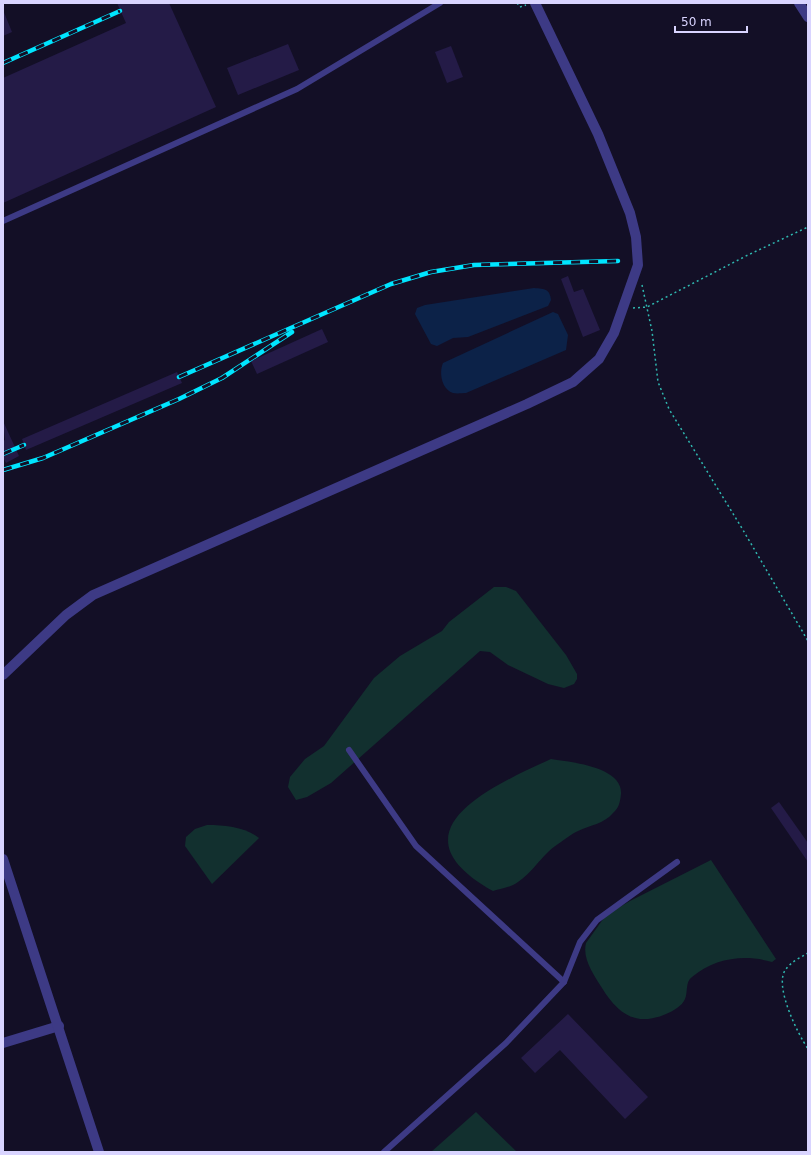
<svg xmlns="http://www.w3.org/2000/svg" width="811" height="1155" font-family="'DejaVu Sans',sans-serif">
<style>
.green{fill:#12302f}
.water{fill:#0c2248}
.building{fill:#241b47}
.lines{fill:none;stroke-linecap:round;stroke-linejoin:round}
.path{stroke:#2fb8b0;stroke-width:1.5;stroke-dasharray:2 3;stroke-linecap:butt}
.service{stroke:#3d3a85;stroke-width:6}
.minor{stroke:#3d3a85;stroke-width:10}
.tertiary{stroke:#3d3a85;stroke-width:10}
.rail-casing{stroke:#00e5ff;stroke-width:4.5}
.rail{stroke:#130f26;stroke-width:3;stroke-dasharray:9;stroke-linecap:butt}
</style>
<rect width="100%" height="100%" fill="#130f26"/>
<g class="green">
<path d="M494 587H506L516 591 566 655 577 674V679L574 684 564 688 548 684 508 665 490 652 480 651 331 783 307 797 296 800 288 787 290 777 305 759 324 746 374 678 400 656 442 631 449 622Z"/>
<path d="M551 759C571 762 623 767 621 794 620 802 619 808 613 813 604 824 590 825 578 831 571 834 564 840 558 844 541 855 531 876 513 885 507 888 499 889 493 891 388 832 492 786 551 759Z"/>
<path d="M207 825C225 825 245 827 259 838L212 884 185 846 186 837 195 829Z"/>
<path d="M711 860 776 959 772 962C744 954 715 958 692 977 685 982 688 992 685 999 682 1006 673 1011 666 1014 636 1027 618 1014 602 988 594 975 582 959 586 943L606 915 630 901Z"/>
<path d="M476 1112 517 1152H431Z"/>
</g>
<g class="water">
<path d="M534 288C545 289 550 289 551 300L548 306 468 337 453 338 437 346 431 344 415 314 417 308 425 305Z"/>
<path d="M553 312 558 314 568 335 566 350 466 393C463 393 457 394 453 393 441 389 439 372 443 363Z"/>
</g>
<g class="building">
<path d="M117 3H169L216 107 3 203V78L126 23Z"/>
<path d="M3 10 12 32 3 36Z"/>
<path d="M288 44 299 70 238 95 227 68Z"/>
<path d="M451 46 463 77 447 83 435 52Z"/>
<path d="M568 276 574 292 583 289 600 330 583 337 561 279Z"/>
<path d="M322 329 328 342 257 374 251 361Z"/>
<path d="M177 372 182 383 26 450 22 439Z"/>
<path d="M3 421 19 456 6 463 3 457V441L5 440Z"/>
<path d="M779 802 808 843V862L771 808Z"/>
<path d="M568 1014 648 1097 625 1119 560 1050 535 1073 521 1058Z"/>
</g>
<g class="lines">
<g class="path">
<path d="M517 3 520 7 526 5"/>
<path d="M642 285 652 331 658 382 669 409 743 530 808 641"/>
<path d="M633 308 647 307 748 255 808 227"/>
<path d="M808 953C801 957 791 962 786 969 773 985 798 1034 808 1049"/>
</g>
<g class="service">
<path d="M3 221 297 89 440 3"/>
<path d="M349 750 416 846 564 982"/>
<path d="M384 1152 506 1043 564 982 580 942 597 920 677 862"/>
</g>
<g class="minor">
<path d="M799 3 808 17"/>
<path d="M3 1043 59 1026"/>
</g>
<g class="tertiary">
<path d="M3 675 66 615 93 595 527 404 573 382 599 359 614 333 638 265 636 237 630 213 598 134 535 3"/>
<path d="M3 859 99 1152"/>
</g>
<defs>
<g id="rail">
<path d="M3 63 120 11"/>
<path d="M179 377 391 284 431 272 474 265 618 261"/>
<path d="M3 454 24 445"/>
<path d="M3 470 43 458 179 399 222 378 292 332"/>
</g>
</defs>
<use href="#rail" class="rail-casing"/>
<use href="#rail" class="rail"/>
</g>
<rect width="811" height="1155" fill="none" stroke="#d9d4ff" stroke-width="8"/>
<path d="M675 26v6h72v-6" fill="none" stroke="#d9d4ff" stroke-width="2"/>
<text x="681" y="26" font-size="12" fill="#d9d4ff" stroke="#130f26" stroke-width="3" paint-order="stroke">50 m</text>
</svg>
